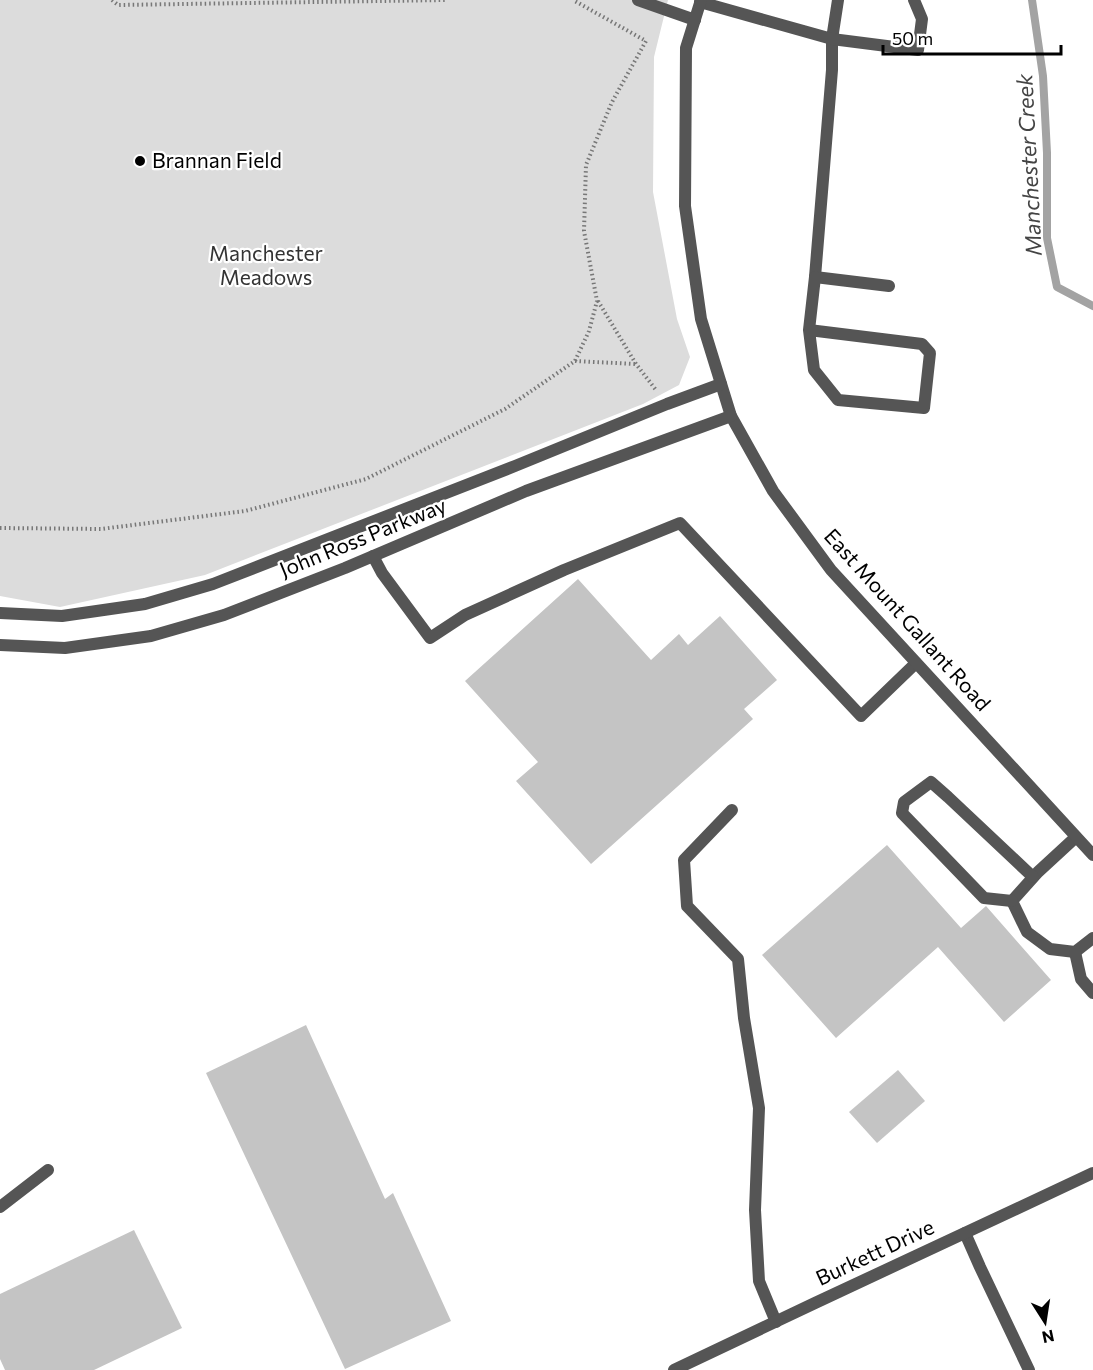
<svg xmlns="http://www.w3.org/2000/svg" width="1093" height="1370" font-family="Commissioner,sans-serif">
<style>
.green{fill:#dcdcdc}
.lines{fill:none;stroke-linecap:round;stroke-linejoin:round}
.stream{stroke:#a3a3a3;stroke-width:8}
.building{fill:#c4c4c4}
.path{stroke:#777;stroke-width:4;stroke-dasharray:1.5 3;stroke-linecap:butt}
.service{stroke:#555;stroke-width:12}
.minor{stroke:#555;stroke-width:12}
.tertiary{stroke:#555;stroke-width:12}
.poi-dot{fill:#000;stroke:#fff;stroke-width:2}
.labels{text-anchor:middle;stroke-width:4.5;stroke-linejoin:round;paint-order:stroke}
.poi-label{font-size:21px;fill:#000;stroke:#fff;text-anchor:start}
.park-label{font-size:21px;fill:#333;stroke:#fff}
.street-label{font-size:21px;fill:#000;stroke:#fff}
.water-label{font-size:22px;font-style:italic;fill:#444;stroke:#fff}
</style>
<rect width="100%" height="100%" fill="#fff"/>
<path class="green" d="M0 0H668L654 57 653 192 677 319 690 357 679 385 643 404 205 575 60 607 0 596Z"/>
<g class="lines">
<path class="stream" d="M1032 0 1043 76 1047 153V238L1057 287 1093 306"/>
</g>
<g class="building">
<path d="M578 579 651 660 679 634 688 645 720 616 777 680 744 709 753 719 591 864 516 781 538 762 465 681Z"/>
<path d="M887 845 961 928 986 906 1051 980 1004 1022 938 947 836 1038 762 955Z"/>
<path d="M306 1025 385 1199 393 1193 451 1321 345 1369 206 1073Z"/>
<path d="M898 1070 925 1101 877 1143 849 1112Z"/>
<path d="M134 1230 182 1328 94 1370H5L0 1359V1294Z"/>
</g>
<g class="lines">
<g class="path">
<path d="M112 0 118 5 446 0"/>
<path d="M598 301 636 364 656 390"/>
<path d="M575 361 635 364"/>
<path d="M0 528 101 529 245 511 366 479 505 409 575 361 589 331 597 301 584 231 586 165 612 102 646 41 573 0"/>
</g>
<g class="service">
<path d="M638 0 695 20"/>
<path d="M838 0 832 39V70L815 277 889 286"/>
<path d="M700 2 832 39 918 50 922 19 914 0"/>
<path d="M809 330 922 344 930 353 924 408 838 400 814 370 809 330 815 277"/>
<path d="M373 556 382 573 430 638 465 615 564 570 680 523 861 716 916 663"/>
<path d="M732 810 684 860 687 906 738 959 744 1018 759 1108 755 1210 759 1281 776 1322"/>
<path d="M1076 837 1038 872 1012 901 1027 932 1050 949 1075 952 1093 938"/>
<path d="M1012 901 984 898 902 813 904 802 931 782 948 797 1033 877"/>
<path d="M1075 952 1081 979 1093 993"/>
<path d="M0 1207 48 1170"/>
<path d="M965 1233 980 1267 1029 1370"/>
</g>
<path class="minor" d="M674 1370 815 1303 1093 1173"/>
<g class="tertiary">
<path d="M701 0 686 48 685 206 701 319 731 416 773 491 831 570 1093 855"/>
<path d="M0 613 62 616 145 604 213 584 515 466 667 404 721 384"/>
<path d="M0 645 65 648 151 636 224 615 345 568 526 491 731 416"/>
</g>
</g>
<circle class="poi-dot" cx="140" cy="161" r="6"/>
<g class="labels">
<g class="poi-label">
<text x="152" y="168">Brannan Field</text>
</g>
<g class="park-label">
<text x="266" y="261">Manchester<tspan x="266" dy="24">Meadows</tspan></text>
</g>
<g class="street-label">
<text transform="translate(363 538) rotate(-22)" y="7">John Ross Parkway</text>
<text transform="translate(907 620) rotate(48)" y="7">East Mount Gallant Road</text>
<text transform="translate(875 1253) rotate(-25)" y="7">Burkett Drive</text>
</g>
<g class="water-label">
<text transform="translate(1029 165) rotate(-93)" y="8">Manchester Creek</text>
</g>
</g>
<g transform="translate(1045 1322) rotate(168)" stroke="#ffffff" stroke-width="4.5" paint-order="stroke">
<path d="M0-4.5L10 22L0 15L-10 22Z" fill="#000000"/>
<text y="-9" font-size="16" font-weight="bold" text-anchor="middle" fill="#000000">N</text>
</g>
<path d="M883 45v9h178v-9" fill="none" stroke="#000000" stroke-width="3"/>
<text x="892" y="45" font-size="18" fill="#000000" stroke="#ffffff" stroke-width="4.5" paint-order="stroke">50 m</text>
</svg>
